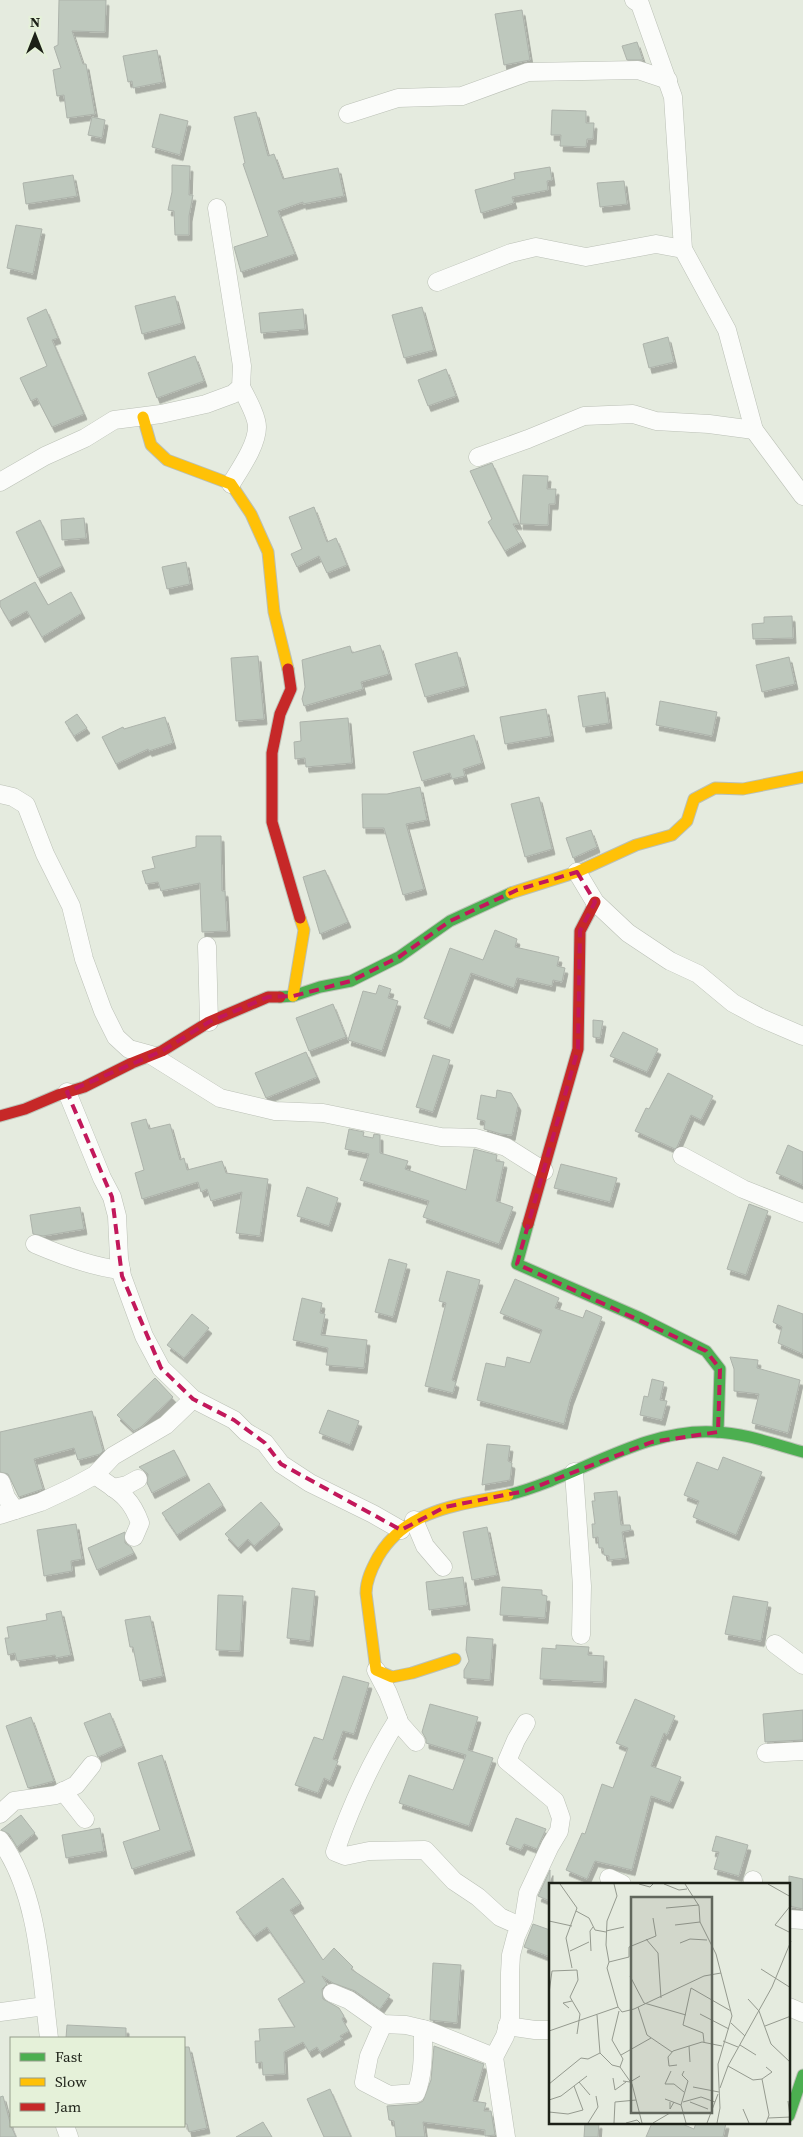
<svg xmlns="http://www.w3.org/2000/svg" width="803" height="2137" font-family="'Source Serif 4',serif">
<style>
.building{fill:#bec8bd;stroke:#adb3ab;filter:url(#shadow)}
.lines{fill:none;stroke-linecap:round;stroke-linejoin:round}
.street-casing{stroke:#bbc0b6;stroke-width:19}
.fast-casing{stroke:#bbc0b6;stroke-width:13}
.slow-casing{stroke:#bbc0b6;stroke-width:13}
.jam-casing{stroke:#bbc0b6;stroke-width:13}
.street{stroke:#fbfcfa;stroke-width:18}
.fast{stroke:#4caf50;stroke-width:11}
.slow{stroke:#ffc107;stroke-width:11}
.jam{stroke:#c62828;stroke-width:11}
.marked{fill:none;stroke:#c2185b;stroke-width:4;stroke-dasharray:10 6;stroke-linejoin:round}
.inset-road{fill:none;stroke:#959a8f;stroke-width:1}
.view{fill:#62675d;fill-opacity:0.15;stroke:#62675d;stroke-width:2.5}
.inset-edge{fill:none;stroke:#1c2017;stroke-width:2.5}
</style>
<defs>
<filter id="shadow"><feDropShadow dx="3" dy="5.5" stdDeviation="0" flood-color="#0004"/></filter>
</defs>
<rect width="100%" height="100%" fill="#e5ebdf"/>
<g class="building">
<path d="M59 0H106L105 32 72 31 83 64H86L95 114 67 118 64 95 57 96 53 70 61 68 54 47 58 45Z"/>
<path d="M522 10 530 60 504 65 495 14Z"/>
<path d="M637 42 643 60H627L622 46Z"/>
<path d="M157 50 163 82 133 88 132 81 128 82 123 56Z"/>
<path d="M552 110 586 111V123H594L593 139H587L586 147 560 146 561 135H551Z"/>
<path d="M256 112 268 156 274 154 283 179 338 168 344 196 303 204V202L278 211 295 254 241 272 234 247 268 236 243 164 245 163 234 117Z"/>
<path d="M160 114 188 121 180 155 152 147Z"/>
<path d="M92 117 105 120 102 138 88 135Z"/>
<path d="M172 165 190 166 189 195H193L189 216V235H175L174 211 168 210 172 192Z"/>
<path d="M550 167 552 180 547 181 548 190 512 197 514 203 481 213 475 190 515 179 514 173Z"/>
<path d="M73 175 77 196 26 204 23 183Z"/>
<path d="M624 181 627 204 600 207 597 183Z"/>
<path d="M16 225 42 229 33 274 7 268Z"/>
<path d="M175 296 182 323 142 334 135 306Z"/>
<path d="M422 307 434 350 404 358 392 315Z"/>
<path d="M46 309 58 338 52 340 84 414 52 427 37 398 31 401 20 378 47 366 27 318Z"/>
<path d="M303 309 305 329 261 333 259 313Z"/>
<path d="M668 337 674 362 649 368 643 344Z"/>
<path d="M195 356 204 381 157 398 148 373Z"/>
<path d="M446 369 456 396 428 406 418 380Z"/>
<path d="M492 463 519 524H513L523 541 505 551 488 522 492 519 470 471Z"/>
<path d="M523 475 548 476 547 489H556L555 504H549L548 525 520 524Z"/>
<path d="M314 507 327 542 336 538 347 565 327 573 319 556 297 567 291 554 302 549 289 517Z"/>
<path d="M84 518 86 538 62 540 61 520Z"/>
<path d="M40 520 62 566 38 578 16 532Z"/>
<path d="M186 562 190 584 167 589 162 567Z"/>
<path d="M35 582 48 605 71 592 82 613 42 637 27 611 9 621 0 606V601Z"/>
<path d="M792 616 793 638 753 639 752 624 764 623V617Z"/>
<path d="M380 645 389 674 361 682 363 689 304 706 302 699 305 687 302 660 350 646 352 653Z"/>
<path d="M457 652 466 686 425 697 415 664Z"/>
<path d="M258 656 264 719 236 721 231 658Z"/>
<path d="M789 657 795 684 762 692 756 665Z"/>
<path d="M605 692 609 723 583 727 578 696Z"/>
<path d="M660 701 717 712 712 736 656 725Z"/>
<path d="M546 709 551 736 505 744 500 717Z"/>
<path d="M77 714 87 728 74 736 65 722Z"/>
<path d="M165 717 173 743 149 751 148 749 116 764 102 737 123 727 124 729Z"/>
<path d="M348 718 352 763 306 767 305 758 295 759 294 742 301 741 300 722Z"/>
<path d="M474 735 482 763 463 769 465 776 452 779 450 773 422 781 413 752Z"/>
<path d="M420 787 427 820 406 824 424 889 403 895 384 828H363L362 794H387Z"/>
<path d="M539 797 552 849 525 857 511 804Z"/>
<path d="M591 830 597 847 573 858 566 838Z"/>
<path d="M196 836H221L222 891H225L227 931 202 932 200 883 161 891 158 882 146 884 142 871 155 868 152 857 196 847Z"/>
<path d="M325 870 348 922 320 934 303 877Z"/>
<path d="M495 930 517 939 515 947 559 957 557 966 565 968 562 982 553 980 552 986 517 978 514 988 471 973 450 1028 424 1018 450 948 483 960Z"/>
<path d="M379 985 391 989 388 998 398 1001 382 1051 348 1040 363 991 376 994Z"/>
<path d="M333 1004 346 1037 309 1051 296 1018Z"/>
<path d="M593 1020 603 1021 600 1038 593 1037Z"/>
<path d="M623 1032 658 1049 647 1072 610 1056Z"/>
<path d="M306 1052 317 1077 266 1098 255 1073Z"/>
<path d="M433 1055 450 1060 433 1112 416 1107Z"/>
<path d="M668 1073 713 1096 701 1120 691 1115 677 1147 675 1149 635 1131 646 1108 649 1109Z"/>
<path d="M497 1090 511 1093 518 1105 512 1135 501 1134 484 1129 485 1121 477 1119 481 1095 496 1098Z"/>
<path d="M146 1119 149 1129 170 1124 180 1160 184 1158 187 1170 222 1161 226 1173 268 1179 260 1236 236 1233 242 1192 211 1201 207 1189 201 1192 198 1182 142 1199 135 1173 144 1170 131 1123Z"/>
<path d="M349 1129 364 1132 363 1136 373 1138 374 1134 380 1135V1153L408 1161 405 1169 466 1190 474 1149 497 1155 496 1161 504 1162 496 1201 513 1207 499 1244 423 1217 429 1201 360 1180 369 1154 345 1149Z"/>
<path d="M788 1145 803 1152V1185L776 1173Z"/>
<path d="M561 1164 617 1178 610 1202 554 1188Z"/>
<path d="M307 1187 338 1198 329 1226 297 1216Z"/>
<path d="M749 1204 768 1211 746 1275 727 1269Z"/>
<path d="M80 1207 84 1229 43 1236 33 1234 30 1215Z"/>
<path d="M389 1259 407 1264 393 1317 375 1312Z"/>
<path d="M447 1271 480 1280 452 1380 456 1382 453 1393 425 1386 446 1303 439 1301Z"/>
<path d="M515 1279 559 1298 555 1308 583 1318 586 1310 602 1317 570 1400 564 1424 477 1400 486 1363 505 1367 507 1357 530 1363 542 1330 500 1313Z"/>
<path d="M302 1298 322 1303 320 1313 325 1314 321 1335 367 1340 364 1368 326 1365 328 1348 293 1340Z"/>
<path d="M778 1305 803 1314V1354L778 1343 782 1327 773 1322Z"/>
<path d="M192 1314 209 1328 184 1358 167 1345Z"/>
<path d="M730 1357 758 1360 757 1368 800 1380 788 1433 752 1423 759 1394 734 1391V1369Z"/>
<path d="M155 1378 173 1397 141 1427 134 1431 117 1415Z"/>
<path d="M652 1379 664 1382 660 1400 667 1401 662 1420 640 1415 644 1396 648 1397Z"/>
<path d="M328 1410 359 1421 350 1445 319 1433Z"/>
<path d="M92 1411 103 1451 100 1454 78 1460 74 1448 34 1459 43 1489 19 1497 8 1474 0 1472V1432Z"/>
<path d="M487 1444 510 1446 508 1461 512 1463 510 1480 482 1485Z"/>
<path d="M174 1450 187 1475 152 1493 147 1483 148 1474 139 1467Z"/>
<path d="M723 1457 762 1472 736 1535 693 1517 699 1501 684 1495 697 1462 718 1470Z"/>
<path d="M209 1483 223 1505 177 1535 162 1513Z"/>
<path d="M617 1491 621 1525H630L631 1530 622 1532 626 1558 609 1560V1556L604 1555 603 1548H599L598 1537 593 1538 592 1524H595L592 1501H595L594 1493Z"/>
<path d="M261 1502 280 1524 254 1546 248 1539 238 1548 225 1534Z"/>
<path d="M76 1524 82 1559 71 1561 72 1571 44 1576 37 1530Z"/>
<path d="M487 1527 497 1575 472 1580 463 1532Z"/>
<path d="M125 1532V1543L131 1547 134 1553 97 1570 88 1548Z"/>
<path d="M463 1577 467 1605 429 1610 426 1582Z"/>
<path d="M502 1587 542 1590V1595L547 1596 545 1618 500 1615Z"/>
<path d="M292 1588 315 1591 310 1641 287 1638Z"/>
<path d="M218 1595 243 1596 240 1651 216 1650Z"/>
<path d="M733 1596 768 1602 761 1641 725 1634Z"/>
<path d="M61 1611 71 1655 56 1658 55 1655 17 1661 15 1653 8 1655 5 1638H9L7 1627 47 1620 46 1614Z"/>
<path d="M150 1616 163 1676 140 1681 133 1647H130L125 1620Z"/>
<path d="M467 1637 493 1639 490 1680 464 1678V1670L469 1661 466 1650Z"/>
<path d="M556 1645 589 1647 588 1655 604 1656 603 1682 540 1679 542 1648 556 1649Z"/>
<path d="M343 1676 369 1683 354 1734 343 1731 333 1759 338 1761 330 1781 324 1778 318 1793 295 1785 314 1737 323 1740Z"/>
<path d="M635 1699 675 1716 667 1735 664 1733 651 1766 681 1777 670 1803 651 1796 632 1870 595 1861 587 1879 566 1870 582 1833 585 1834 602 1784 613 1788 628 1748 616 1743Z"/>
<path d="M430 1704 478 1717 468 1750 493 1758 469 1826 399 1803 409 1775 453 1790 466 1755 426 1743V1739L422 1732Z"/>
<path d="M803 1710V1740L765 1742 763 1714Z"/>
<path d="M110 1713 123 1746 98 1757 84 1723Z"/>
<path d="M31 1717 54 1781 28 1788 6 1726Z"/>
<path d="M162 1755 192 1850 132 1869 123 1842 160 1830 138 1763Z"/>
<path d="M21 1815 35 1833 17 1847 9 1834 1 1830Z"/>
<path d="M516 1818 546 1829 537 1849 524 1844 521 1850 506 1844Z"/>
<path d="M100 1828 104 1851 66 1858 62 1835Z"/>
<path d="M716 1836 748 1845 739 1876 714 1869 719 1852 712 1851Z"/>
<path d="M550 1870V1901L538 1896Z"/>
<path d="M789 1876 803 1879V1909L789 1906Z"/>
<path d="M283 1878 301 1903 290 1910 323 1960 334 1948 353 1967 351 1969 390 1995 380 2009 355 1991 333 1983 322 1976 327 1984 322 1989 323 1999 339 2008 344 2016 342 2019 349 2031 340 2036 342 2039 320 2052 317 2047 309 2052 303 2042 284 2052 285 2074 263 2075 262 2062 256 2063 255 2041H260L259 2029 295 2027 278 1999 305 1982 267 1927 254 1936 236 1912Z"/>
<path d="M533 1924 550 1930V1957L524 1947Z"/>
<path d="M433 1963 461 1965 457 2023 430 2020Z"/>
<path d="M67 2025 126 2028V2038H66Z"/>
<path d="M434 2046 484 2064 473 2101 486 2103 484 2111H491L495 2135 485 2136V2130L423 2122 425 2137H396L394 2121 389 2120 387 2106 417 2104 423 2101 431 2080Z"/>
<path d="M184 2047H189L207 2128 189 2132 187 2124H184Z"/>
<path d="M330 2089 351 2137H324L307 2099Z"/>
<path d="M3 2096 11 2126 16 2137H0V2097Z"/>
<path d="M263 2122 272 2137H236Z"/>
<path d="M585 2123H599L598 2137H584Z"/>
<path d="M652 2123H680L694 2129 696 2123H726L723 2137H646Z"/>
</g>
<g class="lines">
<defs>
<g id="street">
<path d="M634 0 640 4 673 97 683 249 727 330 754 430 803 496"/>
<path d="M348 114 398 98 462 96 528 72 638 70 668 80"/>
<path d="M437 282 511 253 536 247 586 257 656 244 683 249"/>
<path d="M478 457 528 439 584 416 633 414 656 421 709 424 754 430"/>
<path d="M0 482 45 456 85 438 114 420 161 414 206 404 233 394 241 387 242 366 217 208"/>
<path d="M231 484C240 469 257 445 257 427 257 416 246 397 241 387"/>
<path d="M0 794 13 797 26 805 45 854 71 906 84 959 103 1011 116 1037 129 1049 151 1055 220 1098 275 1111 323 1113 441 1137 476 1138 506 1147 544 1171"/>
<path d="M577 872 595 902 628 933 670 961 698 974 733 1003 761 1018 803 1036"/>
<path d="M207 946 209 1022"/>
<path d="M67 1092 102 1178 112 1197 117 1216 119 1258 122 1276 144 1336 161 1368 193 1399 234 1420 246 1432 265 1443 281 1464 310 1483 373 1514 401 1530"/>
<path d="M682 1156 743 1189 803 1213"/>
<path d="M35 1244C63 1256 92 1267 121 1270"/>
<path d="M574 1472 582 1586 581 1635"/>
<path d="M95 1475C117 1491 130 1495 140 1523L134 1537"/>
<path d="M1 1482 6 1497 15 1510"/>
<path d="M113 1488 127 1485 138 1479"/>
<path d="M0 1515 41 1502 73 1487 95 1475 113 1456 166 1425 193 1399"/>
<path d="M414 1520 425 1546 443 1567"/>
<path d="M775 1644 803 1665"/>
<path d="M376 1670 388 1693 400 1724 416 1742"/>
<path d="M398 1719C372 1760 351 1806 335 1852L345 1856 369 1851 425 1850 454 1881 478 1897 500 1917 520 1926"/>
<path d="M766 1753 803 1751"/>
<path d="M63 1791 85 1819"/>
<path d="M0 1814 14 1801 56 1795 76 1785 92 1765"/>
<path d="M0 1840C39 1893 41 1975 49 2038"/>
<path d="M609 1878 622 1884"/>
<path d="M753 1884V1880"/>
<path d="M789 1919 803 1920"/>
<path d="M332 1993 349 2000 383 2024 406 2025 427 2030 494 2057 506 2137"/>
<path d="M789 2007 803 2013"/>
<path d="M0 2012 45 2006"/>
<path d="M383 2024 369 2056 364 2082 389 2095 416 2093C424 2074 423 2049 423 2029"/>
<path d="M507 2026 535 2030H550"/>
<path d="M494 2057 505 2036 510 2018V1973L511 1955 516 1936 524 1918 528 1893 550 1846 559 1831 561 1818 555 1801 507 1761 516 1740 526 1723"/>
<path d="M65 2126 69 2137"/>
</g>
<g id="fast">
<path d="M280 997 293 996 320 987 351 981 399 957 450 921 511 893"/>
<path d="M528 1224 517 1264 638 1317 706 1351 720 1369 718 1432"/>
<path d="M508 1495C577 1478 642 1428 714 1432 745 1433 774 1444 803 1452"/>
<path d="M789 2116 803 2075"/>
</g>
<g id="slow">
<path d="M143 417 151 445 167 460 231 484 251 514 268 552 274 612 288 669"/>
<path d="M511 893 577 872 636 845 672 835 687 821 694 799 715 788 743 789 803 777"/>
<path d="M293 996 304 930 300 918"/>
<path d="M455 1659 412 1673 392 1677 376 1670 366 1593C366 1580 372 1568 378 1557 406 1509 459 1505 508 1495"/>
</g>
<g id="jam">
<path d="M288 669 291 689 280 714 272 753V822L300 918"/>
<path d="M0 1116 25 1109 58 1095 84 1087 132 1063 162 1051 209 1022 268 997H280"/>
<path d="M528 1224 578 1049 580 931 595 902"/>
</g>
</defs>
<use href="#street" class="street-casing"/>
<use href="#fast" class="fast-casing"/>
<use href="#slow" class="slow-casing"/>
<use href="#jam" class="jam-casing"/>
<use href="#street" class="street"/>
<use href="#fast" class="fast"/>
<use href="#slow" class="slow"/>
<use href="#jam" class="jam"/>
</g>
<path class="marked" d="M577 872 595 902 580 931 578 1049 517 1264 706 1351 720 1369 718 1432 652 1442 525 1491 445 1507 401 1530 281 1464 265 1443 234 1420 193 1399 161 1368 122 1276 112 1197 67 1092 162 1051 209 1022 268 997 293 996 351 981 399 957 450 921 517 890Z"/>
<g transform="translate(549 1883)">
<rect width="241" height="241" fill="#e5ebdf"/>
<path class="inset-road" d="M11 1 28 25 17 55 23 85M90 1 101 4 104 1M115 1 130 7 138 6M136 1 150 23 151 39 167 71 183 133 169 181 171 225 168 240M219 1 242 14M242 22 226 42 242 50M117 25 150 22M27 28 40 35 46 47 57 49M0 38 23 43M126 42 151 39M57 48 75 44M97 56 109 70 112 115M131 60 141 56 158 57M21 68 40 59M42 68 41 48 44 44M60 79 80 74V64L107 53 104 35M212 86 242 105M81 93 95 120 137 132M142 105 134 142 154 150 155 159M142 105 182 128M0 110 3 88 28 87 29 97 21 114 31 131 28 151M199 116 210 128 222 161 242 180M69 124 73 129 85 126 155 93 172 90M89 124 98 152 123 169M20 125 14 120 23 118M70 128 63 157 74 176 71 184M151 131 180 146M48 132 51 170 63 182 71 184 83 201 93 240M182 140 196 153M216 143 242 133M0 148 69 124 58 85 60 79 57 62 58 38 68 13 65 1M174 158 189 164M191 162 207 172M140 163 141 179M72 172 102 155M128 182 120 183 119 174 124 168 153 159 173 163M179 183 204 197 213 196 223 189 217 184M122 188 116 201H125L135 209M64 195 66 207 77 199M213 196 220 232 217 240M74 198 81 199 91 193M30 199 41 212M0 201 32 175 39 176 51 170M144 204 170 209M171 205 179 183 223 104 242 58M116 216 132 222 137 240M0 217 12 213 38 193M239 218 241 234M121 219V226L125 219M134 219 152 214 166 219M141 219 159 226M132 222 139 198 133 192 135 188M194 226 200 240M0 229 19 231 34 227 25 203M219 235 242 234M39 240 49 224 47 213M65 240 66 219 87 217M77 240 88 237 91 240M104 240 121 230M158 240 169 211"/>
<path class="view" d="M82 14H163V230H82Z"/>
<rect width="241" height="241" class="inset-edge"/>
</g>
<rect x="10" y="2037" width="175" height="90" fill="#e5f1d9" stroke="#959d8b"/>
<rect x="20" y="2053" width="25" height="8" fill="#4caf50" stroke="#959d8b"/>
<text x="55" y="2062" font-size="15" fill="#1c2017">Fast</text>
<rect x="20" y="2078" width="25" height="8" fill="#ffc107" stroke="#959d8b"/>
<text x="55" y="2087" font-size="15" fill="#1c2017">Slow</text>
<rect x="20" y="2103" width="25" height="8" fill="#c62828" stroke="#959d8b"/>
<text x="55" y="2112" font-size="15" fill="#1c2017">Jam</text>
<g transform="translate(35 35)" stroke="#e5f1d9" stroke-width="4" paint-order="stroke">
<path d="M0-4L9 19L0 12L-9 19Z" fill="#1c2017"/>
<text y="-8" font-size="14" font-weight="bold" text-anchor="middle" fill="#1c2017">N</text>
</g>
</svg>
